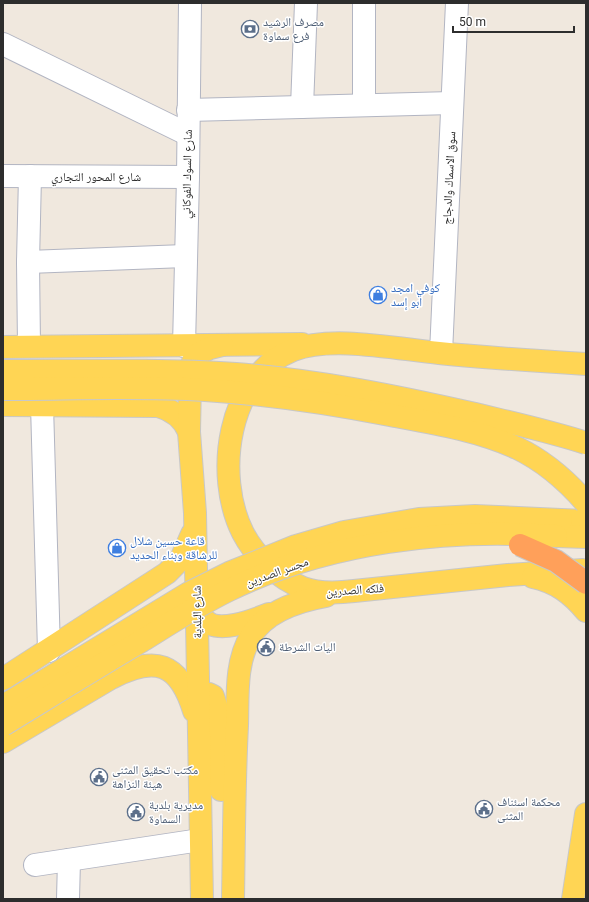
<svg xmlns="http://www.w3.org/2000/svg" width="589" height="902" font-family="Roboto,'Noto Naskh Arabic',sans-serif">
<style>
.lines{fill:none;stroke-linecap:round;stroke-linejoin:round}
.minor-casing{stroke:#b2b5c2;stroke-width:24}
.major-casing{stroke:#c8c8c8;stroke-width:24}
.minor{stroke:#fff;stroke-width:22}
.major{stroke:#ffd554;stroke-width:22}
.major-bridge-casing{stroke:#c8c8c8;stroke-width:24;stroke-linecap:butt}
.highway-bridge-casing{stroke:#c8c8c8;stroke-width:24;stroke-linecap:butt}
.major-bridge{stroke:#ffd554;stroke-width:22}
.highway-bridge{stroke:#ffa05a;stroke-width:22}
.labels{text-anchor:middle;stroke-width:3;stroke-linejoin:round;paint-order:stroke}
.service-label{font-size:12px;fill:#4e5e75;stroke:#fff;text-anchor:start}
.street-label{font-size:12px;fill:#2d2d2d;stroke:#fff}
.shop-label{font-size:12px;fill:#366cbe;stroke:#fff;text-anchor:start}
</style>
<rect width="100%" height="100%" fill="#f0e8de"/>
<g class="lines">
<defs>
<g id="minor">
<path d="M3 44 187 134"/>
<path d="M364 105V3"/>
<path d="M302 107 306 3"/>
<path d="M188 110 452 103"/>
<path d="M3 176 188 177"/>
<path d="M28 262 185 256"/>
<path d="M29 346 28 262 30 176"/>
<path d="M184 346 188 177 190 3"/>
<path d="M441 353 457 3"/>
<path d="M42 405 49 651"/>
<path d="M35 865 200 840"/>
<path d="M68 899 69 860"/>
</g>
<g id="major">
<path d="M3 347 302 344"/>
<path d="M3 405 158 406C173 410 183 418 189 432"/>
<path d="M561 520 586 521"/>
<path d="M556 536 586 537"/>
<path d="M583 570 508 575 354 591C337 593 319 594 303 588 278 578 255 556 243 533 214 476 227 376 293 350 332 335 397 349 439 353 488 358 537 361 586 364"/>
<path d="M533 577C556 582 571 593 586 611"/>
<path d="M198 601C199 607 200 614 204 619 216 635 254 620 269 614"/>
<path d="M3 679 167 573 181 559 192 534"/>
<path d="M199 713C199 705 200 696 209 694L213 696 218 712 221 790"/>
<path d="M3 742 111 678C155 655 179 662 194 711"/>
<path d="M202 899 195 513 189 432 190 383 193 361 200 353 210 348 222 345"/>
<path d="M233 899C234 841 234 783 237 726 238 697 235 662 251 636 266 611 298 601 326 596"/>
<path d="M573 899 586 814"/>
</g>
</defs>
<use href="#minor" class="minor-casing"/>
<use href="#major" class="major-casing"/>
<use href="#minor" class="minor"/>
<use href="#major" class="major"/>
<defs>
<g id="major-bridge">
<path d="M3 371C80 371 159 369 236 374 317 380 396 396 475 414 512 423 549 431 586 443"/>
<path d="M3 389C70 389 138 386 205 390 267 394 329 403 390 415 433 423 477 430 517 448 544 461 567 481 586 503"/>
<path d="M3 706 189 593 229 573 296 546 344 532 419 519 475 516 561 520"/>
<path d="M3 725C49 697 94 669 140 642 169 624 198 605 229 590 328 542 446 528 556 536"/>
</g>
<path id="highway-bridge" d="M520 545 556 561 586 583"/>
</defs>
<use href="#major-bridge" class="major-bridge-casing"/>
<use href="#highway-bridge" class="highway-bridge-casing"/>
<use href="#major-bridge" class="major-bridge"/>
<use href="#highway-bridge" class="highway-bridge"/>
</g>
<defs>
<symbol id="bank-ring" viewBox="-11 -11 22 22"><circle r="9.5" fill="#fff" stroke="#5c6f8a" stroke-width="1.5"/><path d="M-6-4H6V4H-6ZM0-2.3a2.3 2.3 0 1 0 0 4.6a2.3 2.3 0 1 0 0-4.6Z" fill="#5c6f8a"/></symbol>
<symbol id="shop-ring" viewBox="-11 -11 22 22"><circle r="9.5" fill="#fff" stroke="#3f7fe0" stroke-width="1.5"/><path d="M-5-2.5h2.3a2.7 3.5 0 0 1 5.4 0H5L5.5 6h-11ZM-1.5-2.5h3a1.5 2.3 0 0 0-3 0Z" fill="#3f7fe0"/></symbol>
<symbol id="civic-ring" viewBox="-11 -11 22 22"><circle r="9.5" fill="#fff" stroke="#5c6f8a" stroke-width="1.5"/><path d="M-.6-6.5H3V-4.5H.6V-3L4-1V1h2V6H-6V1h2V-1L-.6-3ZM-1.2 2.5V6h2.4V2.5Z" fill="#5c6f8a"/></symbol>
</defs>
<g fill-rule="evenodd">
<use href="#bank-ring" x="240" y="19" width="20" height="20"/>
<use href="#shop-ring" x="368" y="285" width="20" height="20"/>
<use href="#shop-ring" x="107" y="538" width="20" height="20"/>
<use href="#civic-ring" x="256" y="637" width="20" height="20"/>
<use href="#civic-ring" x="89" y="767" width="20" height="20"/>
<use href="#civic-ring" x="474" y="799" width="20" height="20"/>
<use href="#civic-ring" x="126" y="802" width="20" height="20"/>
</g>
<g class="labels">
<g class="service-label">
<text x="263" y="26">مصرف الرشيد<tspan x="263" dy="14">فرع سماوة</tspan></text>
<text x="279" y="651">اليات الشرطة</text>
<text x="112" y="774">مكتب تحقيق المثنى<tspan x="112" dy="14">هيئة النزاهة</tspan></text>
<text x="497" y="806">محكمة اسئناف<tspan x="497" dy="14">المثنى</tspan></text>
<text x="149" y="809">مديرية بلدية<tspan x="149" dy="14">السماوة</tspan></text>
</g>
<g class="street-label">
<text transform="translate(187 174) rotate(-89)" y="4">شارع السوك الفوكاني</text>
<text x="96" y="181">شارع المحور التجاري</text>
<text transform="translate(449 178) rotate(-87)" y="4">سوق الاسماك والدجاج</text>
<text transform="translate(277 572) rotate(-20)" y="4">مجسر الصدرين</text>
<text transform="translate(355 590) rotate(-4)" y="4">فلكه الصدرين</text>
<text transform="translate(197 612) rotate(-91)" y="4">شارع البلدية</text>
</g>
<g class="shop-label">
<text x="391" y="292">كوفي امجد<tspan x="391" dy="14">ابو إسد</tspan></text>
<text x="130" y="545">قاعة حسين شلال<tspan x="130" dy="14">للرشاقة وبناء الحديد</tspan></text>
</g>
</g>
<rect width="589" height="902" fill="none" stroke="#2d2d2d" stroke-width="8"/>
<path d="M453 26v6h121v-6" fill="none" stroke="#2d2d2d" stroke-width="2"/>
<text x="459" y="26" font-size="12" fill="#2d2d2d" stroke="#ffffff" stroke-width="3" paint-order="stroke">50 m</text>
</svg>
